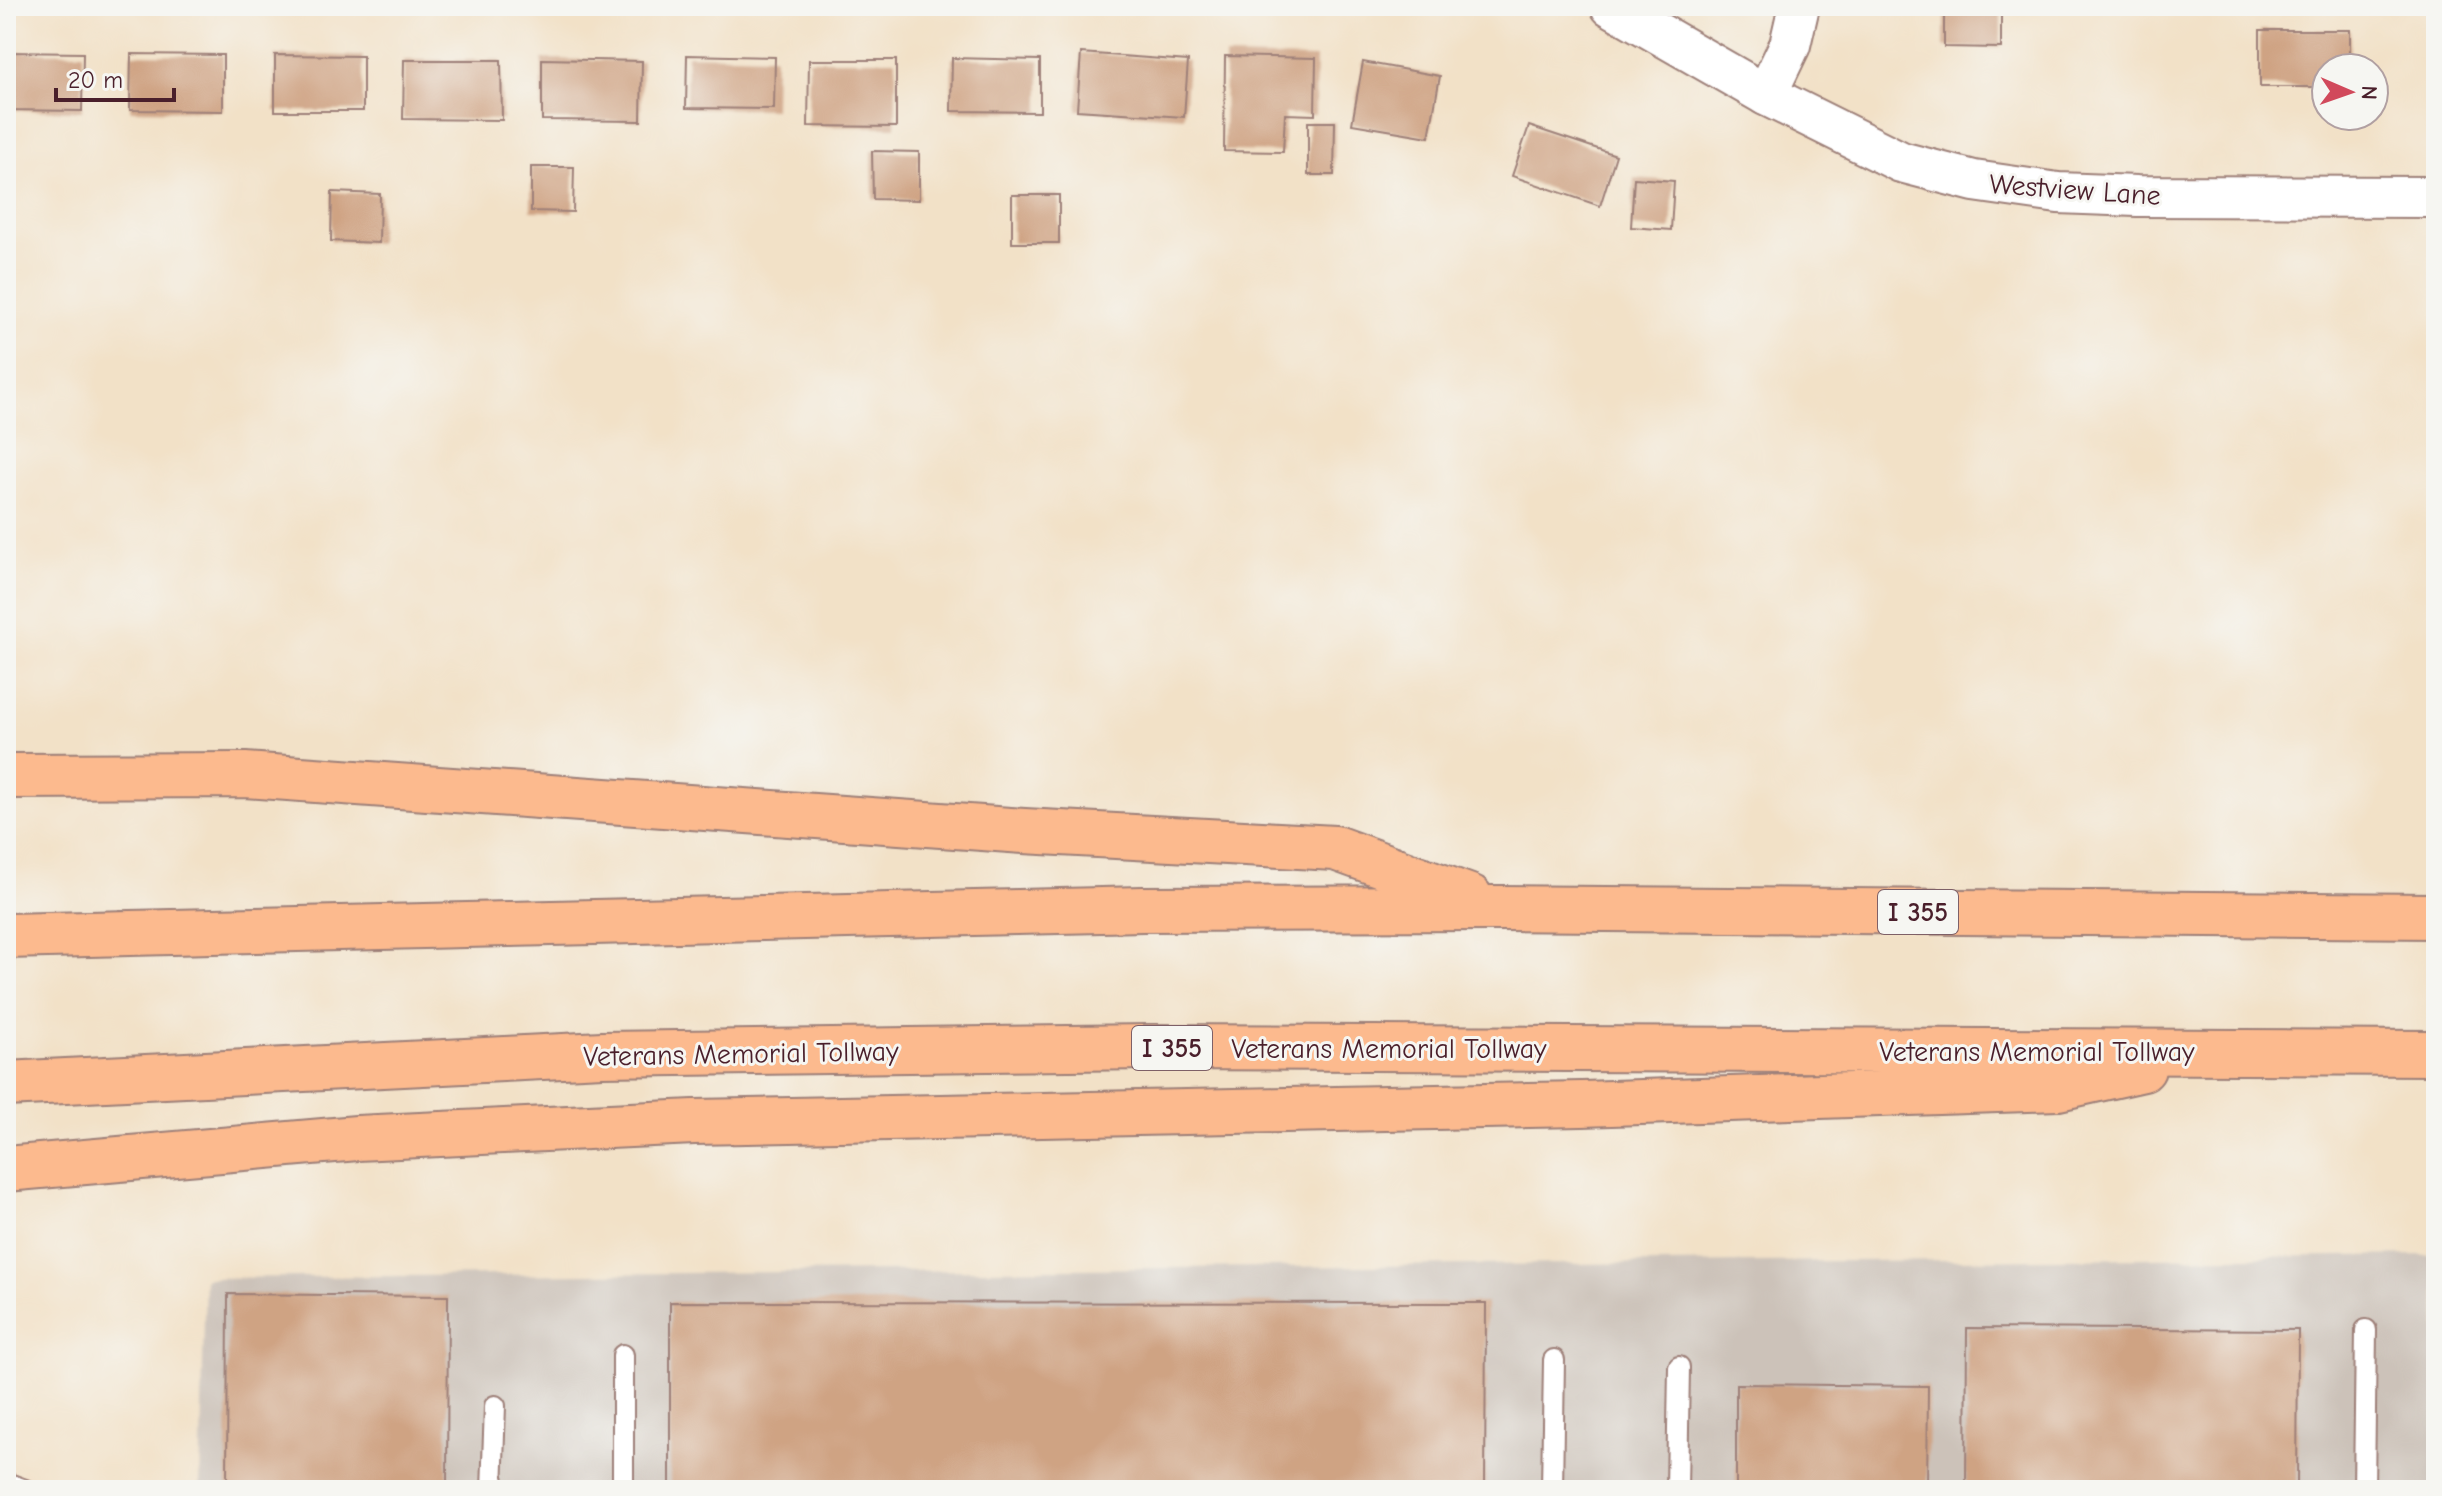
<svg xmlns="http://www.w3.org/2000/svg" width="2442" height="1496" font-family="'Comic Neue',sans-serif">
<style>
.industrial{fill:#ccc2b9}
.building{fill:#cfa383}
.lines{fill:none;stroke-linecap:round;stroke-linejoin:round}
.lane-casing{stroke:#9e8079;stroke-width:24}
.street-casing{stroke:#9e8079;stroke-width:44}
.highway-casing{stroke:#9e8079;stroke-width:48}
.lane{stroke:#fff;stroke-width:20}
.street{stroke:#fff;stroke-width:40}
.highway{stroke:#fcba8e;stroke-width:44}
.labels{text-anchor:middle;stroke-width:6;stroke-linejoin:round;paint-order:stroke}
.shield{fill:#f6f6f2;stroke:#7e6067;stroke-width:2}
.shield-label{font-size:26px;font-weight:bold;fill:#4a1f2b}
.street-label{font-size:28px;fill:#4a1f2b;stroke:#f6f6f2}
</style>
<rect width="100%" height="100%" fill="#f6f6f2"/>
<filter id="ink" filterUnits="userSpaceOnUse"><feTurbulence type="fractalNoise" baseFrequency=".0125" numOctaves="2"/><feDisplacementMap in="SourceGraphic" scale="16" xChannelSelector="R" yChannelSelector="G"/><feConvolveMatrix kernelMatrix="1 2 1 2 8 2 1 2 1" color-interpolation-filters="sRGB"/></filter>
<filter id="wash" filterUnits="userSpaceOnUse"><feTurbulence type="fractalNoise" baseFrequency=".006" numOctaves="4" result="noise"/><feDisplacementMap in="SourceGraphic" scale="32" xChannelSelector="R" yChannelSelector="G"/><feGaussianBlur stdDeviation="1.8" result="paint"/><feColorMatrix in="noise" values="0 0 0 0 0 0 0 0 0 0 0 0 0 0 0 0 0 1.4 0 .05"/><feComposite in="paint" operator="in"/></filter>
<g filter="url(#wash)">
<rect width="100%" height="100%" fill="#f2e1c7"/>
<path class="industrial" d="M2436 1255V1490H200L205 1278Z"/>
<g id="blocks">
<g class="building">
<path d="M1944 6H2001V48L1944 47Z"/>
<path d="M2260 30H2350V68H2326V87H2260Z"/>
<path d="M6 52 83 53 82 111 6 110Z"/>
<path d="M1081 53 1188 61 1184 117 1077 110Z"/>
<path d="M131 54 223 55V111L130 110Z"/>
<path d="M275 55 363 56V111H275Z"/>
<path d="M687 55 775 57 774 109 686 108Z"/>
<path d="M1225 56 1316 58 1315 115 1285 114 1283 152 1224 151Z"/>
<path d="M952 58 1040 60V112L951 111Z"/>
<path d="M542 59 642 61 641 121 542 120Z"/>
<path d="M404 60H501L502 120 403 119Z"/>
<path d="M809 60H896V127L808 126Z"/>
<path d="M1363 62 1440 76 1429 137 1352 124Z"/>
<path d="M1308 122H1335L1334 175H1308Z"/>
<path d="M1529 126 1616 155 1600 206 1512 176Z"/>
<path d="M872 151 919 152V200L873 199Z"/>
<path d="M531 167H574L573 212 531 211Z"/>
<path d="M1634 178 1674 181 1671 230 1631 227Z"/>
<path d="M332 192 380 194 379 243 331 241Z"/>
<rect x="1012" y="195" width="47" height="48"/>
<path d="M228 1294 448 1296 447 1490H227Z"/>
<path d="M670 1302 1486 1303 1485 1490H670Z"/>
<path d="M1967 1328 2298 1330 2297 1490H1966Z"/>
<path d="M1736 1384 1928 1386 1927 1490H1736Z"/>
</g>
</g>
</g>
<g filter="url(#ink)">
<use href="#blocks" fill-opacity="0" stroke="#9e8079" stroke-width="2"/>
<g class="lines">
<defs>
<g id="lane">
<path d="M6 1483 25 1490"/>
<path d="M492 1490 495 1406"/>
<path d="M623 1490V1355"/>
<path d="M1552 1490 1554 1360"/>
<path d="M1677 1490 1679 1367"/>
<path d="M2364 1490 2366 1330"/>
</g>
<g id="street">
<path d="M1611 6 1766 95 1901 162 1974 181 2058 193 2137 196 2436 197"/>
<path d="M1766 95 1790 45 1799 6"/>
</g>
<g id="highway">
<path d="M6 776 245 775 1024 831 1335 848 1470 897"/>
<path d="M6 936 1143 909 1499 908 2436 916"/>
<path d="M6 1084 602 1054 1150 1047 2436 1053"/>
<path d="M6 1169 357 1138 694 1122 1582 1104 2058 1088 2143 1069"/>
</g>
</defs>
<use href="#lane" class="lane-casing"/>
<use href="#street" class="street-casing"/>
<use href="#highway" class="highway-casing"/>
<use href="#lane" class="lane"/>
<use href="#street" class="street"/>
<use href="#highway" class="highway"/>
</g>
</g>
<g class="labels">
<g class="shield">
<rect x="1878" y="890" width="80" height="44" rx="6"/>
<rect x="1132" y="1026" width="80" height="44" rx="6"/>
</g>
<g class="shield-label">
<text x="1918" y="921">I 355</text>
<text x="1172" y="1057">I 355</text>
</g>
<g class="street-label">
<text transform="translate(2075 189) rotate(4)" y="10">Westview Lane</text>
<text x="1389" y="1058">Veterans Memorial Tollway</text>
<text x="2037" y="1061">Veterans Memorial Tollway</text>
<text transform="translate(741 1053) rotate(-1)" y="10">Veterans Memorial Tollway</text>
</g>
</g>
<rect width="2442" height="1496" fill="none" stroke="#f6f6f2" stroke-width="32"/>
<g transform="translate(2350 92) rotate(92)"><circle r="38" fill="#f6f6f2" stroke="#b1a0a2" stroke-width="2"/>
<path d="M0-6L14 30L0 20L-14 30Z" fill="#d1495b"/>
<text y="-12" font-size="22" font-weight="bold" text-anchor="middle" fill="#4a1f2b">N</text>
</g>
<path d="M56 88v12h118v-12" fill="none" stroke="#4a1f2b" stroke-width="4"/>
<text x="68" y="88" font-size="24" fill="#4a1f2b" stroke="#f6f6f2" stroke-width="6" paint-order="stroke">20 m</text>
</svg>
